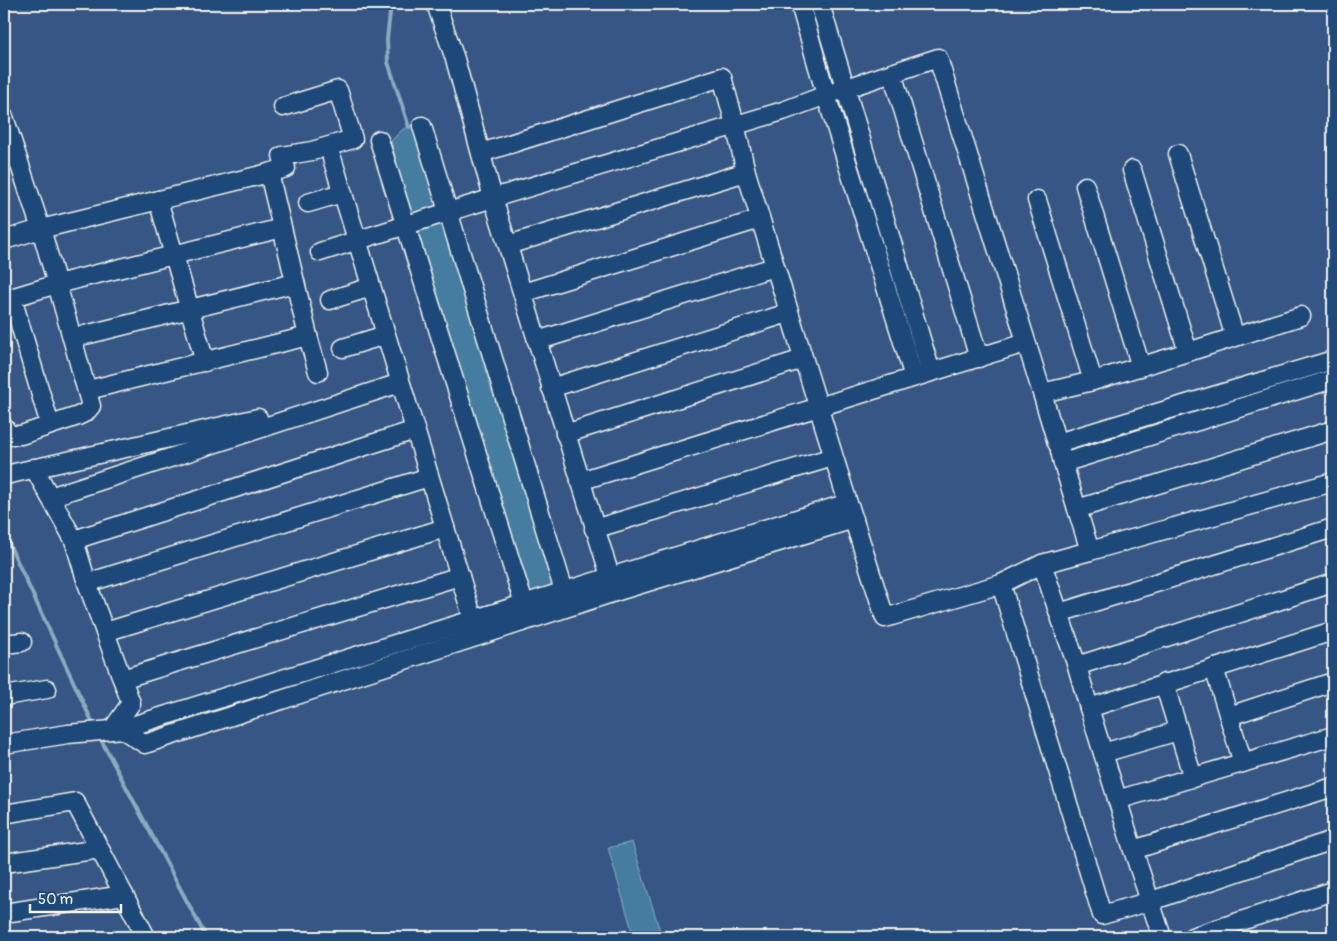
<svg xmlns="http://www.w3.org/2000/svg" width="1337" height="941" font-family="Pangolin,sans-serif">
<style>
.water{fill:#457da0;stroke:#8babbd}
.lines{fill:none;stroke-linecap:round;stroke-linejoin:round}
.stream{stroke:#8babbd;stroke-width:4}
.minor-casing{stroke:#f4f1e8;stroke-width:21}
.minor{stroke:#1f4a7a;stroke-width:18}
</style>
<rect width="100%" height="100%" fill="#365786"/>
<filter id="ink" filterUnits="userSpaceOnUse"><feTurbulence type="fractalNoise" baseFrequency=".02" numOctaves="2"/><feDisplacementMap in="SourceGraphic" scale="10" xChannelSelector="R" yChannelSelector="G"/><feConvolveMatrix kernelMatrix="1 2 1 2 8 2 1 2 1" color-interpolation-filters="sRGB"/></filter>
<g filter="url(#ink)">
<g class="water">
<path d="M413 124 439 209 412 218 391 141 402 130Z"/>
<path d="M447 221 558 589 529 598 413 231Z"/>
<path d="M632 842 662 937H634L608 848Z"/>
</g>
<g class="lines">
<g class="stream">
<path d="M391 4 387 39 388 62 409 127"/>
<path d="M4 533 95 728"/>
<path d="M99 736 206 937"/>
</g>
<defs>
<g id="minor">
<path d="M436 4 455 59 493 198 615 592 854 519"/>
<path d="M800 4 826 95 914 377"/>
<path d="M820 4 931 372"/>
<path d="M892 73 938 58 1042 393 1093 381 1188 352 1132 170"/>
<path d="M4 117 41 229 57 284 4 300"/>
<path d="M422 126 564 591"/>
<path d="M379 140 524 604"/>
<path d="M1178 154 1235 337"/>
<path d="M332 158 473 619"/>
<path d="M269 173 286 168 282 156 312 151 353 139 338 90 283 107"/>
<path d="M1085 186 1141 367"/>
<path d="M158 200 205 362"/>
<path d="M1037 200 1093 381"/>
<path d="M308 203 342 193"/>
<path d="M4 240 41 229 269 173 308 336"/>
<path d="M508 245 746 172"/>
<path d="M320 252 493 198 783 111 826 95 892 73 979 358"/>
<path d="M523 293 760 219"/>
<path d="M12 298 50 425"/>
<path d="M330 300 371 287"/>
<path d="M73 338 295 283"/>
<path d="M537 341 774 267"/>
<path d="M343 348 385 335"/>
<path d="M1188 352 1301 316"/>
<path d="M551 388 788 313"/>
<path d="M88 390 308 336 318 372"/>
<path d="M1042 393 1057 443 1333 360"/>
<path d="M4 427 9 435H21L78 416 86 412 91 406 57 284 282 228"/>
<path d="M565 434 803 359"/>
<path d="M1060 451 1063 463 1333 379"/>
<path d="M1063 463 1077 509 1333 430"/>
<path d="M34 468 74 540 87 583 131 703 112 730"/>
<path d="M10 474 258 418"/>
<path d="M580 481 1025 343"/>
<path d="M50 497 400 383"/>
<path d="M850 508 885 618 1001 584 1042 564 1090 551"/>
<path d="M1077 509 1090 551 1333 482"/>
<path d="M594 529 833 457"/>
<path d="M74 540 415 430"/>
<path d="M1042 564 1077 666 1089 708 1333 631"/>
<path d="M87 583 429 477"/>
<path d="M1001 584 1102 915 1151 901 1333 840"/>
<path d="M1059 613 1333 528"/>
<path d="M105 632 445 528"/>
<path d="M4 644 22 642"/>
<path d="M1077 666 1333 583"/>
<path d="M1214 668 1243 763"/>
<path d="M122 679 460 576"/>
<path d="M1164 683 1193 778"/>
<path d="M4 696 47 689"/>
<path d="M1089 708 1133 850 1162 937"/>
<path d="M1229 716 1333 682"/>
<path d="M122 729 145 744 615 592"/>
<path d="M4 744 68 734 122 729 848 503 746 172 735 124 722 77 481 153"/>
<path d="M1103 753 1178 731"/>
<path d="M1117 800 1333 736"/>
<path d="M4 814 75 802 146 937"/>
<path d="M1133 850 1333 787"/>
<path d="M4 863 100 849"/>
<path d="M4 913 124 895"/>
<path d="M1192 937 1333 891"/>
</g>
</defs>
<use href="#minor" class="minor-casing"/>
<use href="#minor" class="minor"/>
</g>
</g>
<rect width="1337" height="941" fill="none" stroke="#1f4a7a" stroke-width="20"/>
<rect x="10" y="10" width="1317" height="921" fill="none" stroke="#f4f1e8" stroke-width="2" filter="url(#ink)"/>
<path d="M30 904v8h91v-8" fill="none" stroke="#f4f1e8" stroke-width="2.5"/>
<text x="38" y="904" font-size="15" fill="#f4f1e8" stroke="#1f4a7a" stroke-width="4" paint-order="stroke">50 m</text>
</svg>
